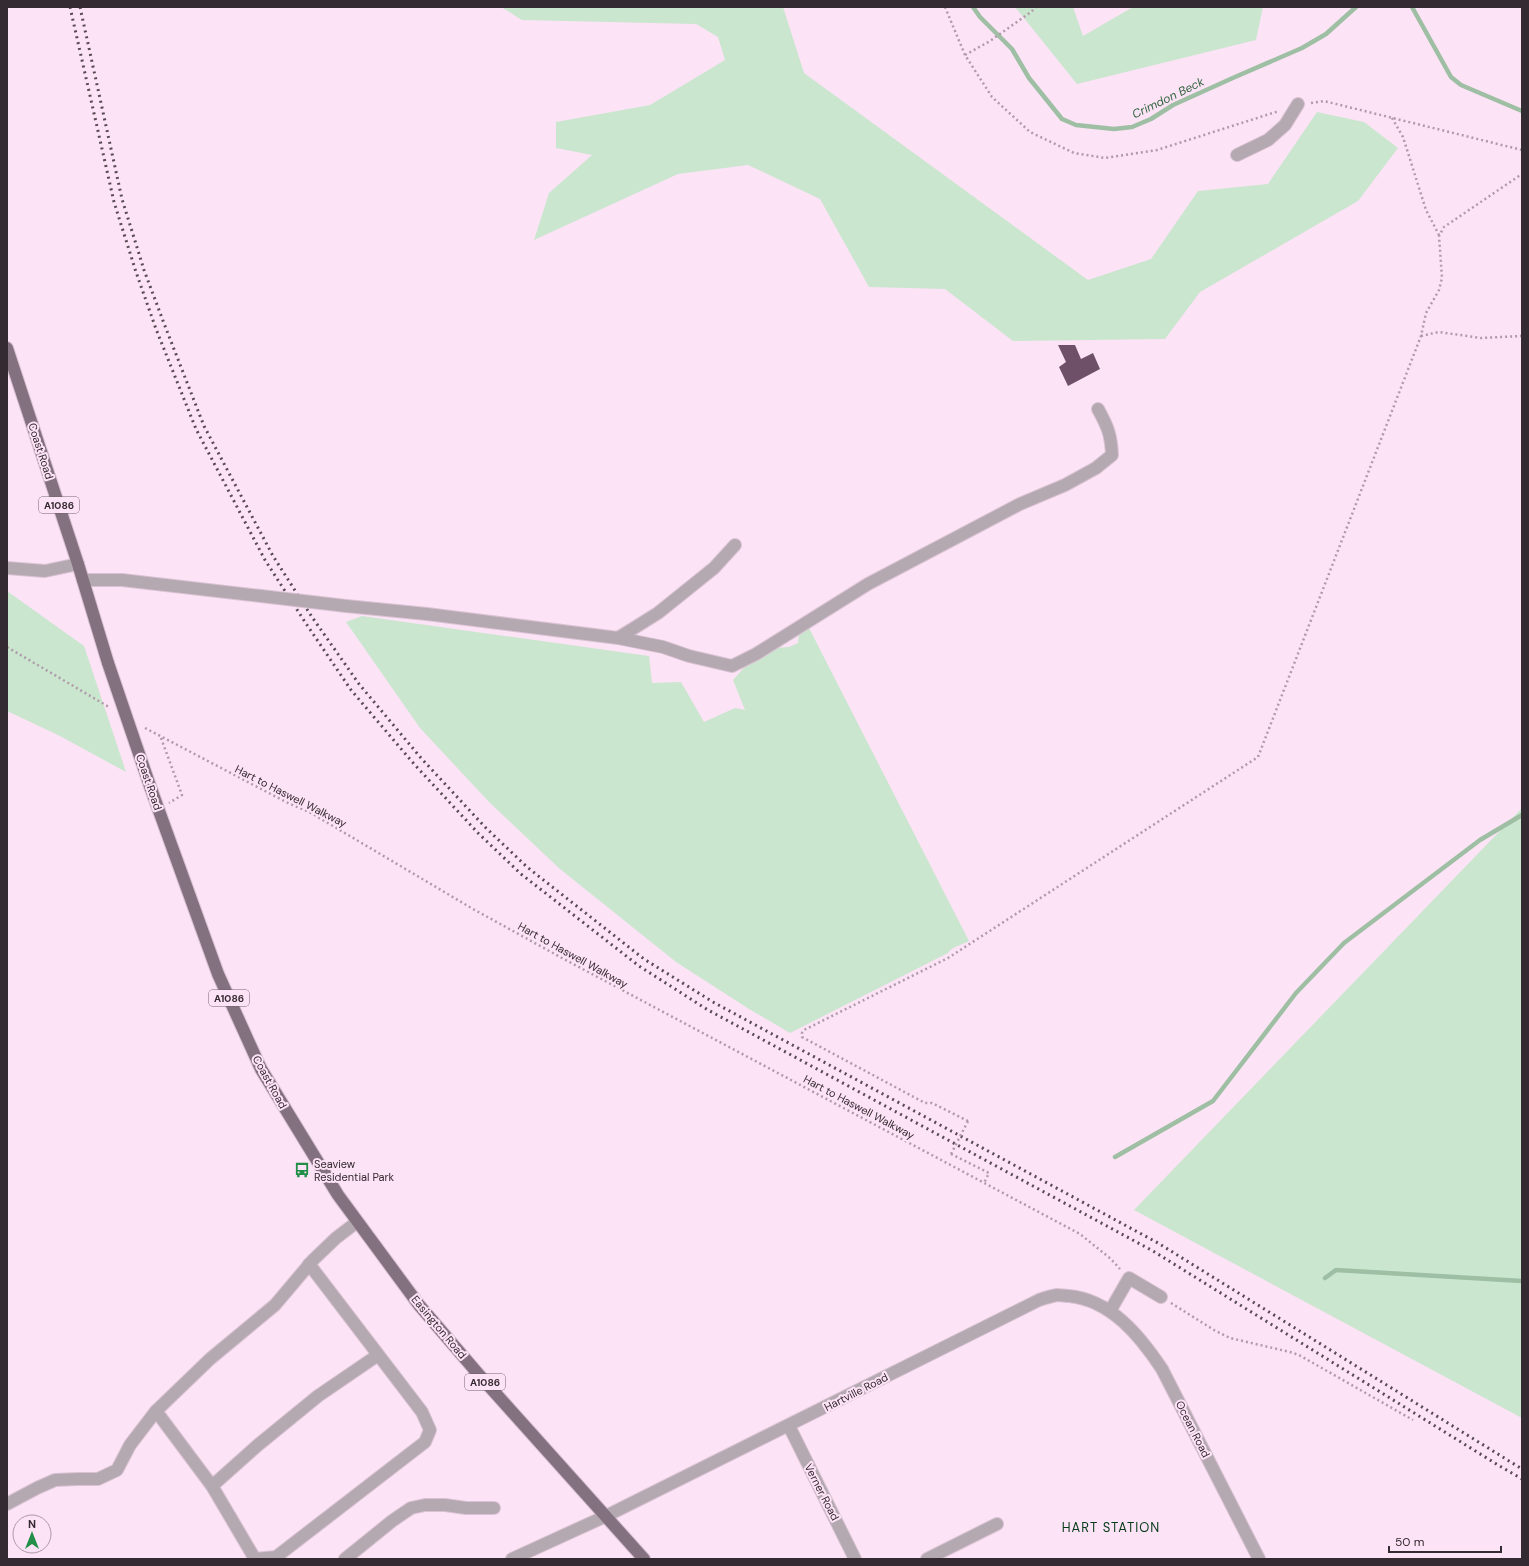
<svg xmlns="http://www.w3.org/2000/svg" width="1529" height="1566" font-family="'DM Sans',sans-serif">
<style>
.green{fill:#cae6cf}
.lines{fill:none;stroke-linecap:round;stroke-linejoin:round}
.stream{stroke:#9ebfa3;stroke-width:4.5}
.building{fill:#6e5168}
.minor-casing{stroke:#d9c2d3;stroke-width:14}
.major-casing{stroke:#d9c2d3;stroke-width:14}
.path{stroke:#af9ba9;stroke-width:2.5;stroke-dasharray:2 3;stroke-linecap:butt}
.minor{stroke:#b4a9b1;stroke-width:12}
.major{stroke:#84717f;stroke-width:12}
.rail{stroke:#584b54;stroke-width:3;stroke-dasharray:2 4;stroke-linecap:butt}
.minor-bridge-casing{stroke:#d9c2d3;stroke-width:14;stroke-linecap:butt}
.major-bridge-casing{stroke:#d9c2d3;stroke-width:14;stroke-linecap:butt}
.path-bridge{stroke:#af9ba9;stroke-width:2.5;stroke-dasharray:2 3;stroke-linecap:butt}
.minor-bridge{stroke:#b4a9b1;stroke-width:12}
.major-bridge{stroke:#84717f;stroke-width:12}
.labels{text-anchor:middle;stroke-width:4;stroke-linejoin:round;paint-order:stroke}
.shield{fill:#fde3f6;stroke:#70626c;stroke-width:1}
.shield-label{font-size:10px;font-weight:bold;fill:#342a31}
.street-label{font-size:11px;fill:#342a31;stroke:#fde3f6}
.poi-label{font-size:11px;fill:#342a31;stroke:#fde3f6;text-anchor:start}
.water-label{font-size:12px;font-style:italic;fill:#31643e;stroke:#fde3f6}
.quarter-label{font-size:13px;letter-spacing:1px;fill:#043a18;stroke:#fde3f6}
</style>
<rect width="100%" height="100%" fill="#fde3f6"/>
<g class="green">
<path d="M501 7H783L804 73 1088 280 1151 259 1198 191 1268 184 1317 112 1364 122 1398 148 1358 201 1200 292 1165 339 1013 341 945 289 869 287 820 199 748 165 678 174 534 240 549 193 592 155 556 148V122L650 105 725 60 718 37 696 24 522 20Z"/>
<path d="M1015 7H1073L1083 36 1133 7H1263L1256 40 1077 84Z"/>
<path d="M7 591 84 646 126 772 58 735 7 711Z"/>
<path d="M362 616 649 656 652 683 681 682 704 722 735 708 745 710 733 680 749 662 775 648 789 647 798 643 799 633 808 626 969 941C963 945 952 946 948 953L790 1033 749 1009 676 962 560 869 490 803 420 728 346 622Z"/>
<path d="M1522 808V1418L1134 1210Z"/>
</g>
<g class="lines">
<g class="stream">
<path d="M973 7 980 17 1012 49 1029 78 1062 119 1076 125 1114 129 1132 127 1151 119 1173 105 1235 77 1302 48 1326 34 1356 7"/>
<path d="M1412 7 1451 77 1461 85 1522 111"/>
<path d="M1115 1157 1213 1101 1296 993 1344 943 1480 840 1522 815"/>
<path d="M1325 1278 1336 1270 1522 1281"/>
</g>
</g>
<path class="building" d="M1058 345H1075L1081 359 1093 353 1100 369 1068 386 1059 367 1066 362Z"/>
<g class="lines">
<defs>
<g id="minor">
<path d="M1237 155 1268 140 1285 125 1298 104"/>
<path d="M7 568 45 571 78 564"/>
<path d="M83 580H122L261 596"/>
<path d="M346 606 427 614 618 638 663 647 689 656 732 666 756 654 868 584 1020 504 1065 485 1096 468 1112 455C1111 435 1108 427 1098 409"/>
<path d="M618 638 658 613 714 568 735 545"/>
<path d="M1110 1311 1129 1278 1161 1297"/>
<path d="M156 1411 212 1486 255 1559 276 1557 425 1442 430 1430 422 1412 309 1264"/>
<path d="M789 1426 855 1559"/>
<path d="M212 1486 258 1445 318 1396 378 1355"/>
<path d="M7 1504 37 1488 55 1480 78 1479H98L117 1470 130 1445 156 1411 210 1359 275 1305 313 1260 336 1238 357 1222"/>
<path d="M345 1559 392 1521 411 1508 425 1505H445L466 1508H494"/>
<path d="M512 1559 606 1516 1039 1300C1045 1298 1051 1296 1057 1295 1061 1295 1065 1296 1069 1296 1111 1300 1140 1336 1162 1369L1259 1559"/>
<path d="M927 1559 997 1524"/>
</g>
<g id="major">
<path d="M7 348 78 564 108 663"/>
<path d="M150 786 218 974 261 1069 338 1195 419 1305 480 1376 644 1559"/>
</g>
</defs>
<use href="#minor" class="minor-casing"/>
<use href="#major" class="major-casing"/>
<g class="path">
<path d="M945 7 965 55 992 97 1030 132 1074 153 1105 158 1157 150 1279 111"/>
<path d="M965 55 990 41 1031 12 1036 7"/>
<path d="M1311 103 1324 101 1522 150"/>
<path d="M1392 118 1403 137 1426 210 1439 235"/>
<path d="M1421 336 1439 332 1481 338 1522 336"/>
<path d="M7 647 109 707"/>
<path d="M145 728 286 802 311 813 473 909 562 958 1080 1234 1111 1259 1120 1269"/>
<path d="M161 738 182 795 169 803"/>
<path d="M968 1121 932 1103H925L802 1037V1033L804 1030 948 958 1258 757 1421 336 1426 313 1439 290 1442 278 1439 236 1444 227 1522 174"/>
<path d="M951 1154 989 1173 984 1183"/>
<path d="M1171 1303 1214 1330 1230 1338 1290 1352 1299 1355 1413 1420"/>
</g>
<use href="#minor" class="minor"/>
<use href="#major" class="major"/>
<g class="rail">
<path d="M70 7 114 202 136 272 156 329 196 429 265 560 305 622 351 690 414 764 478 833 521 874 639 966 708 1010 1153 1251 1498 1465 1522 1479"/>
<path d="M80 7 122 199 144 270 165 326 204 426 273 556 312 617 359 684 421 758 485 827 527 867 644 959 713 1002 1158 1243 1522 1469"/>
</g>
<defs>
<path id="minor-bridge" d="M261 596 346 606"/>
<path id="major-bridge" d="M108 663 150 786"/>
</defs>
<use href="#minor-bridge" class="minor-bridge-casing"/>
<use href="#major-bridge" class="major-bridge-casing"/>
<path class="path-bridge" d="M951 1154 968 1121"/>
<use href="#minor-bridge" class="minor-bridge"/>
<use href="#major-bridge" class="major-bridge"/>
</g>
<defs>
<symbol id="bus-bare" viewBox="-9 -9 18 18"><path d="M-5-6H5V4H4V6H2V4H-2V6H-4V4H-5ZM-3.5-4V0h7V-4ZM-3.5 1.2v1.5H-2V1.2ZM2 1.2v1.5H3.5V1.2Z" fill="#218f48" stroke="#fde3f6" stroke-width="2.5" paint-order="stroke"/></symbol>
</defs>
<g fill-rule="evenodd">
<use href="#bus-bare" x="291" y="1159" width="22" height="22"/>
</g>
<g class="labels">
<g class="shield">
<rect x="39" y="497" width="40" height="16" rx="3"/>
<rect x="209" y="990" width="40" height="16" rx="3"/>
<rect x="465" y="1374" width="40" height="16" rx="3"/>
</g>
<g class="shield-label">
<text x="59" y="509">A1086</text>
<text x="229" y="1002">A1086</text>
<text x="485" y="1386">A1086</text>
</g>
<g class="street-label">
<text transform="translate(41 451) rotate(72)" y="4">Coast Road</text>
<text transform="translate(149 782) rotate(71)" y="4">Coast Road</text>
<text transform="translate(291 796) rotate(27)" y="4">Hart to Haswell Walkway</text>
<text transform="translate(573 955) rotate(29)" y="4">Hart to Haswell Walkway</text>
<text transform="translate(270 1082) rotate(61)" y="4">Coast Road</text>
<text transform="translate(859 1107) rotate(28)" y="4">Hart to Haswell Walkway</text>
<text transform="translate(439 1327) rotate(50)" y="4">Easington Road</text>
<text transform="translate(856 1392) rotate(-27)" y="4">Hartville Road</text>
<text transform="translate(1193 1429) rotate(63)" y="4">Ocean Road</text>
<text transform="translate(822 1492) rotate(63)" y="4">Verner Road</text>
</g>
<g class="poi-label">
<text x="314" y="1168">Seaview<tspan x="314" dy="13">Residential Park</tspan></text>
</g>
<g class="water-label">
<text transform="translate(1168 98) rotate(-26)" y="4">Crimdon Beck</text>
</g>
<g class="quarter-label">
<text x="1111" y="1532">HART STATION</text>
</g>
</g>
<rect width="1529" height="1566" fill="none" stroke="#342a31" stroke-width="16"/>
<g transform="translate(32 1534)"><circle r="19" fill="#fde3f6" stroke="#ad99a7"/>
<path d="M0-3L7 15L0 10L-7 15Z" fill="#218f48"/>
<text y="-6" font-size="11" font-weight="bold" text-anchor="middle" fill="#342a31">N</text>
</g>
<path d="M1389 1546v6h112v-6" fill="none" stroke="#342a31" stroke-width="2"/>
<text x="1395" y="1546" font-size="12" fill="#342a31" stroke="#fde3f6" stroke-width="3" paint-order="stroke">50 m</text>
</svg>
